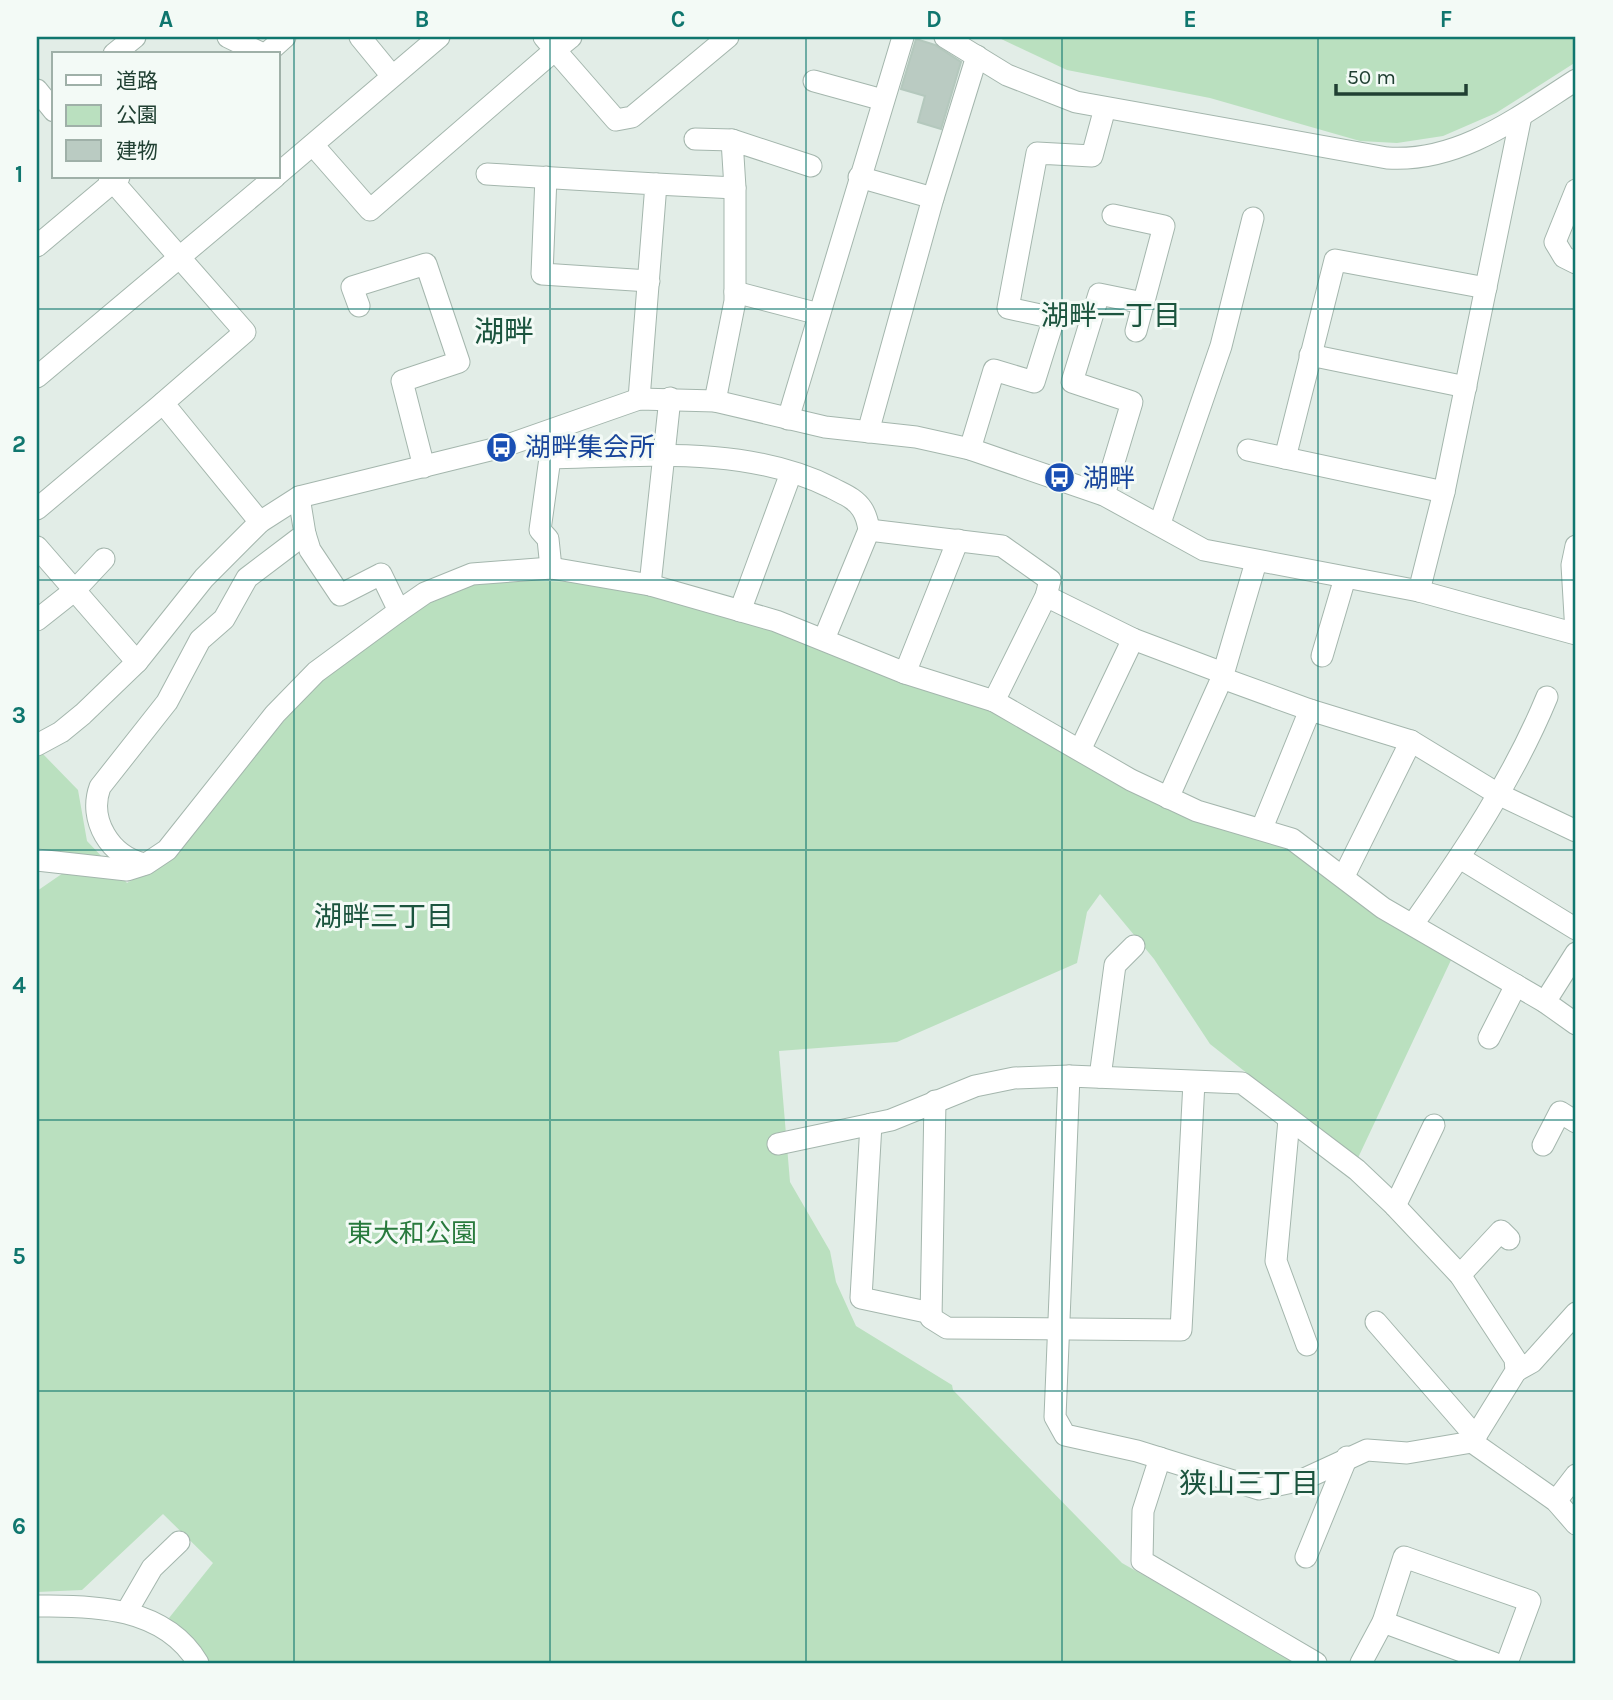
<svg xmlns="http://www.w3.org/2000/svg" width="1613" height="1700" font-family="Karla,'Noto Sans JP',sans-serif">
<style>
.green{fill:#bae0bf}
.building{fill:#bacbc2;stroke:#b4c8bd;stroke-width:2}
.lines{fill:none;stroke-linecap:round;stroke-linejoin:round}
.minor-casing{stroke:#a4b6ad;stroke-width:23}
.minor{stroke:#fff;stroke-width:21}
.grid{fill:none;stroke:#0f766e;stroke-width:2;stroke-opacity:0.55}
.labels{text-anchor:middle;stroke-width:6;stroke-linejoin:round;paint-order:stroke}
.transit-label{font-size:26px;fill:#164399;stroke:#f3faf6;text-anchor:start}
.park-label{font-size:26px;fill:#287a3d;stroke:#f3faf6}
.neighbourhood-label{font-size:28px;fill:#1b543e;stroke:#f3faf6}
.quarter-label{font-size:30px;fill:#1b543e;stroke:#f3faf6}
.neatline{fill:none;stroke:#0f766e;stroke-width:2.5}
.grid-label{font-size:23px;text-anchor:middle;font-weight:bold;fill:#0f766e}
</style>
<rect width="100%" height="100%" fill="#e2ede7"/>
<g class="green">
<path d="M997 37H1576V62L1496 113 1443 136 1397 143 1360 141 1210 98 1067 70Z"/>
<path d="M478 580 599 582 769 628 990 710 1285 846 1378 918 1452 958 1357 1160 1210 1044 1154 959 1100 894 1087 912 1077 963 897 1042 779 1051 790 1182 830 1251 836 1282 856 1326 952 1385 953 1390 1122 1563 1298 1663H204L169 1618 213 1563 163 1514 82 1590 37 1592V891L82 860 37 854V754L42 753 78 790 87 841 127 883 163 863 318 681 407 614Z"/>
</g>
<path class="building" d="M916 39 935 45 961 62 941 129 918 122 925 96 901 89Z"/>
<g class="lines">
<defs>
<g id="minor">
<path d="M228 37 263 54"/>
<path d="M360 37 392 76"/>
<path d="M571 37 555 50 616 120 632 117 728 37"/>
<path d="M945 37 1007 75 1076 102 1387 158C1459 163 1518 117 1576 80"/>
<path d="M114 54 135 37"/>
<path d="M266 54 285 37"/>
<path d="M814 81 883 100"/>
<path d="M37 90 54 111"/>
<path d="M695 139 732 140"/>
<path d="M313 145 370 210 555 50 544 37"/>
<path d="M278 174 439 37"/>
<path d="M487 174 656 184 639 399"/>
<path d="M109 177 245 332 163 403 260 522"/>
<path d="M546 177 542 274 649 281"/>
<path d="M859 177 933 198"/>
<path d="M656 184 735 188V301L715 401"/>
<path d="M735 188 732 140 811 166"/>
<path d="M1576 190 1555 242 1564 257 1576 263"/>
<path d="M1113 215 1164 226 1136 331"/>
<path d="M37 246 119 177"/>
<path d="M735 292 819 314"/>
<path d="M359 306 352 287 426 264 459 362 402 381 424 467"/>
<path d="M1310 355 1466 387"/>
<path d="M37 377 275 177"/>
<path d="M788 419 903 37"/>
<path d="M868 432 933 198 977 56"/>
<path d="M970 449 994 370 1034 382 1054 318 1008 308 1037 153 1092 156 1105 108"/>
<path d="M1248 450 1444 492"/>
<path d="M1285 458 1335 260 1486 288"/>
<path d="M1104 495 1132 402 1072 382 1099 294 1143 303"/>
<path d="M37 509 163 403"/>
<path d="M1160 523 1221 346 1253 218"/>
<path d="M869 530 1002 546 1050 580 1046 596 994 701"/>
<path d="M37 547 137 662"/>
<path d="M551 568 548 539 540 530 550 458C642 456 747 445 832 488 843 494 855 498 862 509 866 515 868 523 869 530L824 639"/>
<path d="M650 585 670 398"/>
<path d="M1419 591 1444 492 1521 116"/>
<path d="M1046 596 1133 639 1223 673"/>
<path d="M399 611 425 593 472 574 551 568 650 585 776 621 905 673 994 701 1131 780 1197 811 1292 839 1383 908 1545 1002 1576 1024"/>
<path d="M740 611 791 473"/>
<path d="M37 620 75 590 104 559"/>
<path d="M1576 633 1572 565 1576 546"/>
<path d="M1322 656 1345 578"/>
<path d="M905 673 958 540"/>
<path d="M1222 678 1310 710 1411 741 1498 794 1576 831"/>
<path d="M37 745 61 732 83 714 137 662 204 578 260 522 299 497 502 447 639 399 715 401 825 427 916 437 970 449 1104 495 1204 550 1419 591 1576 634"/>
<path d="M1080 750 1133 639"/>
<path d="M1168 798 1222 678 1256 562"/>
<path d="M1262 828 1310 710"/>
<path d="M1460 858 1576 929"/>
<path d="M37 860 127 870 146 864 167 850 275 714 316 672 399 611 381 574 340 595 310 550 305 534"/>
<path d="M144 864C110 856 88 820 100 787L167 702 200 640 224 619 247 578 305 534 299 497"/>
<path d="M1344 876 1411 741"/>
<path d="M1413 924C1464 852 1513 779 1547 697"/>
<path d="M1545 1002 1576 953"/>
<path d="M1489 1038 1516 985"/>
<path d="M1069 1076 1055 1417 1065 1435 1137 1451 1259 1489 1302 1480 1367 1450 1407 1453 1472 1442 1556 1501 1576 1524"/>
<path d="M1100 1077 1115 965 1134 946"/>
<path d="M935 1101 931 1318 947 1328 1181 1330 1194 1082"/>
<path d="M1289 1120 1276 1261 1307 1345"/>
<path d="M871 1124 861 1298 931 1313"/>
<path d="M778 1144 891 1120 975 1086 1014 1078 1069 1076 1242 1083 1357 1170 1395 1206 1460 1275 1515 1359 1516 1371 1472 1442"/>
<path d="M1543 1145 1560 1112 1576 1122"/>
<path d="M1395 1206 1434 1125"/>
<path d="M1460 1275 1501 1231 1509 1239"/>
<path d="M1376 1322 1476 1437"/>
<path d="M1516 1371 1532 1362 1576 1313"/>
<path d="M1160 1458 1143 1511 1142 1561 1316 1663"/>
<path d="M1556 1501 1576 1475"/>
<path d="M1306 1557 1347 1457"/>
<path d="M37 1606C94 1605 165 1607 198 1663"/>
<path d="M127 1611 152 1568 179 1542"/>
<path d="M1383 1622 1494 1663"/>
<path d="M1361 1663 1383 1622 1404 1557 1530 1601 1507 1663"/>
</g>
</defs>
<use href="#minor" class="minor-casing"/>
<use href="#minor" class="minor"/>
</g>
<path class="grid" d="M294 37V1663M550 37V1663M806 37V1663M1062 37V1663M1318 37V1663M37 309H1576M37 580H1576M37 850H1576M37 1120H1576M37 1391H1576"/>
<defs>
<symbol id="bus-disc" viewBox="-11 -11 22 22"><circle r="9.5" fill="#1a4fb4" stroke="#f3faf6"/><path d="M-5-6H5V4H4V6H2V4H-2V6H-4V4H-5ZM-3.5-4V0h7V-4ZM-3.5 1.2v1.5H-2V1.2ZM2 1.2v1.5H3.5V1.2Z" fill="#fff"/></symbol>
</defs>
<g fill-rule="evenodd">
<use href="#bus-disc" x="484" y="430" width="35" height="35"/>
<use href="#bus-disc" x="1042" y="460" width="35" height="35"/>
</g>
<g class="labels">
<g class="transit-label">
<text x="525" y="456">湖畔集会所</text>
<text x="1083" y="487">湖畔</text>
</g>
<g class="park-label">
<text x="412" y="1242">東大和公園</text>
</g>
<g class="neighbourhood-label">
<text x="1111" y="325">湖畔一丁目</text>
<text x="384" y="926">湖畔三丁目</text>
<text x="1249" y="1493">狭山三丁目</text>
</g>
<g class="quarter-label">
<text x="504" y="342">湖畔</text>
</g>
</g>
<rect width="1613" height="1700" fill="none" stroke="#f3faf6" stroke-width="77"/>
<rect x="52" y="52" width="228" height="126" fill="#f3faf6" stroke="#9fb0a8" stroke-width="2"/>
<rect x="66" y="75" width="35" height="10" fill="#ffffff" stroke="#9fb0a8" stroke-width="2"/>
<text x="116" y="88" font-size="21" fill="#214033">道路</text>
<rect x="66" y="105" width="35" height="21" fill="#bae0bf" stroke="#9fb0a8" stroke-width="2"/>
<text x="116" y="122" font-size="21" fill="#214033">公園</text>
<rect x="66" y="140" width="35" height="21" fill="#bacbc2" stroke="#9fb0a8" stroke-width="2"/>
<text x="116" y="158" font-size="21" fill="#214033">建物</text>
<path d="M1336 84v10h130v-10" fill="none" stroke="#214033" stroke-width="3.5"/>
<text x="1347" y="84" font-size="21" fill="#214033" stroke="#f3faf6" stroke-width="5" paint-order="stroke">50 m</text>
<rect x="38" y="38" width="1536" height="1624" class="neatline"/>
<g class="grid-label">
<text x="166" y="27">A</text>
<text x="422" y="27">B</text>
<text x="678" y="27">C</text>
<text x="934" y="27">D</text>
<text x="1190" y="27">E</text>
<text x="1446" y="27">F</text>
<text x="19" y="182">1</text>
<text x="19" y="452">2</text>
<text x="19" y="723">3</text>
<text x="19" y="993">4</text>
<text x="19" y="1264">5</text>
<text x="19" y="1534">6</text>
</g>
</svg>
